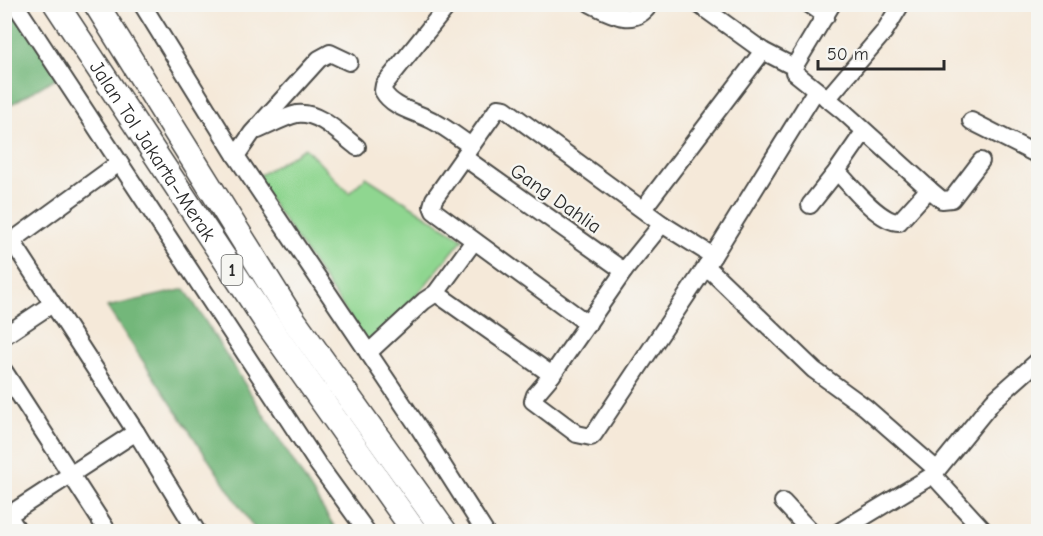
<svg xmlns="http://www.w3.org/2000/svg" width="1043" height="536" font-family="'Comic Neue',sans-serif">
<style>
.green{fill:#8fd690;stroke:#5d805e;stroke-width:1.5}
.forest{fill:#73b77a;stroke:#4f7152;stroke-width:1.5}
.lines{fill:none;stroke-linecap:round;stroke-linejoin:round}
.minor-casing{stroke:#494845;stroke-width:20}
.highway-casing{stroke:#494845;stroke-width:27}
.minor{stroke:#fff;stroke-width:16}
.highway{stroke:#fff;stroke-width:24}
.labels{text-anchor:middle;stroke-width:4.5;stroke-linejoin:round;paint-order:stroke}
.shield{fill:#f6f6f2;stroke:#686867;stroke-width:1.5}
.shield-label{font-size:18px;font-weight:bold;fill:#2b2b2b}
.street-label{font-size:20px;fill:#2b2b2b;stroke:#f6f6f2}
</style>
<rect width="100%" height="100%" fill="#f6f6f2"/>
<filter id="ink" filterUnits="userSpaceOnUse"><feTurbulence type="fractalNoise" baseFrequency=".0167" numOctaves="2"/><feDisplacementMap in="SourceGraphic" scale="12" xChannelSelector="R" yChannelSelector="G"/><feConvolveMatrix kernelMatrix="1 2 1 2 8 2 1 2 1" color-interpolation-filters="sRGB"/></filter>
<filter id="wash" filterUnits="userSpaceOnUse"><feTurbulence type="fractalNoise" baseFrequency=".008" numOctaves="4" result="noise"/><feDisplacementMap in="SourceGraphic" scale="24" xChannelSelector="R" yChannelSelector="G"/><feGaussianBlur stdDeviation="1.35" result="paint"/><feColorMatrix in="noise" values="0 0 0 0 0 0 0 0 0 0 0 0 0 0 0 0 0 1.4 0 .05"/><feComposite in="paint" operator="in"/></filter>
<g filter="url(#wash)">
<rect width="100%" height="100%" fill="#f5e9d9"/>
<path class="green" d="M305 148 349 193 366 177 463 239 372 350 255 178Z"/>
<g class="forest">
<path d="M4 5H12L61 75 5 108Z"/>
<path d="M185 289 337 531H256L107 307Z"/>
</g>
</g>
<g filter="url(#ink)">
<g class="lines">
<defs>
<g id="minor">
<path d="M15 4 317 463 367 532"/>
<path d="M142 4 236 156 419 428 485 532"/>
<path d="M591 4C611 14 634 28 650 4"/>
<path d="M698 4 763 51 794 67V72L844 112 929 189"/>
<path d="M809 4 826 16"/>
<path d="M445 9 384 85 383 91C393 109 418 112 435 122 448 129 459 138 471 146"/>
<path d="M794 67 832 4"/>
<path d="M827 99 884 32 901 4"/>
<path d="M971 121 1038 155"/>
<path d="M258 130C270 125 284 117 297 114 319 111 341 135 357 147"/>
<path d="M236 156 252 133 319 59 330 53 349 62"/>
<path d="M465 158 624 271"/>
<path d="M837 171C850 185 879 222 899 222L929 189 942 200 952 199 981 161"/>
<path d="M810 205 837 171 864 132"/>
<path d="M643 209 763 51"/>
<path d="M12 241 119 163"/>
<path d="M4 246 12 241 136 432"/>
<path d="M706 266 814 370 865 407 937 470"/>
<path d="M436 293 552 375 624 271 662 224"/>
<path d="M588 324 434 211 432 206 434 199 498 108 505 109 662 224 713 256"/>
<path d="M4 336 52 304"/>
<path d="M368 353 424 301 436 293 474 241"/>
<path d="M4 371 108 532"/>
<path d="M552 375 535 395 533 401 577 434 591 437 594 434 713 256 816 90"/>
<path d="M933 475 985 532"/>
<path d="M783 502 811 532"/>
<path d="M4 509 19 532"/>
<path d="M4 518 136 432 197 532"/>
<path d="M839 532 933 475 993 401 1038 361"/>
</g>
<g id="highway">
<path id="s1" d="M56 4 269 326 415 532"/>
<path d="M96 4 288 312 445 532"/>
</g>
</defs>
<use href="#minor" class="minor-casing"/>
<use href="#highway" class="highway-casing"/>
<use href="#minor" class="minor"/>
<use href="#highway" class="highway"/>
</g>
</g>
<g class="labels">
<rect class="shield" x="221.5" y="255" width="21" height="30" rx="4.5"/>
<g class="shield-label">
<text x="232" y="276">1</text>
</g>
<g class="street-label">
<text dy="7" stroke="none"><textPath href="#s1" startOffset="176">Jalan Tol Jakarta–Merak</textPath></text>
<text transform="translate(556 198) rotate(35)" y="7">Gang Dahlia</text>
</g>
</g>
<rect width="1043" height="536" fill="none" stroke="#f6f6f2" stroke-width="24"/>
<path d="M818 60v9h126v-9" fill="none" stroke="#2b2b2b" stroke-width="3"/>
<text x="827" y="60" font-size="18" fill="#2b2b2b" stroke="#f6f6f2" stroke-width="4.5" paint-order="stroke">50 m</text>
</svg>
